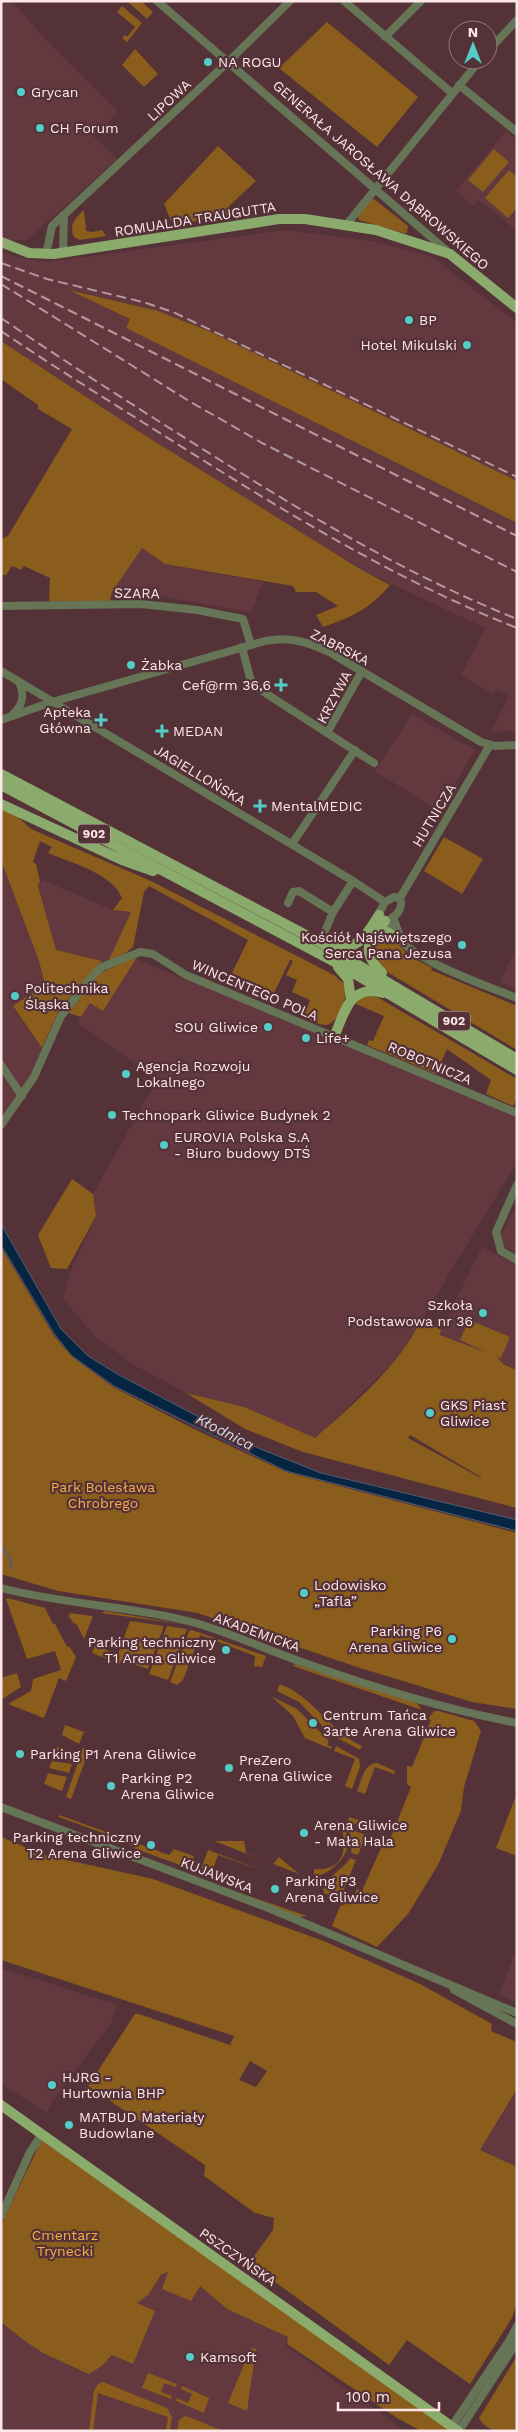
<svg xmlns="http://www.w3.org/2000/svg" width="518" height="2432" font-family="'Work Sans',sans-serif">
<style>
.built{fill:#63393f}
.green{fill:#8a5d1c;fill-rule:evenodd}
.water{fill:#052543;stroke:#505f75}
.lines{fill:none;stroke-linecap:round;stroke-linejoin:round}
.stream{stroke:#505f75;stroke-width:2}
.minor{stroke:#657556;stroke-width:8}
.major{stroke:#8aab6c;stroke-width:10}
.rail{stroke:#b4989b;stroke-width:2;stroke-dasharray:10 5;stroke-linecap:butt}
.poi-dot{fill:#54cdc8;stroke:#543237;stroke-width:2}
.labels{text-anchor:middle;stroke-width:4.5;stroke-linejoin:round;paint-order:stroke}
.shield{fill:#543237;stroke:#cbb1b4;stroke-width:1}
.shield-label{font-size:12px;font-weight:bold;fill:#fee7e9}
.poi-label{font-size:14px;fill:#fee7e9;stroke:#543237;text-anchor:start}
.street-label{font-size:14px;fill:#fee7e9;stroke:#543237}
.park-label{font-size:14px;fill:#f7ad49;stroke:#543237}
.water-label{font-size:15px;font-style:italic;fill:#ceddee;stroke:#543237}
</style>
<rect width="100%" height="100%" fill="#543237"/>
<g class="built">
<path d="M1 1H12L36 29 119 112 93 136 117 159 27 240 1 241Z"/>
<path d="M506 131 517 139V231L479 200 473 206 456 191Z"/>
<path d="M286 230 371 241 431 256 517 323V481L211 332 158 311 73 290 130 319 126 328 517 523V731L491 732 509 696 497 689 493 694 461 675 485 628 360 569 138 431 1 341V251L20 258 47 262Z"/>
<path d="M141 548 165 564 263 582 251 613 149 594 111 595Z"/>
<path d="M412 714 475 750 439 811 375 771Z"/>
<path d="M1 860 39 961 45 986 13 1007 47 1056 23 1102 1 1132Z"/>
<path d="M43 880 113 910 131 912 108 962 56 951 38 886Z"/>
<path d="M517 946V989L500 982Z"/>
<path d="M136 959 517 1117V1162L431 1304 414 1336 386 1370 315 1439 244 1407 186 1393 134 1365 96 1337 63 1299 72 1268 96 1216 93 1194 146 1099 159 1080 77 1023 90 1003 103 1011Z"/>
<path d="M517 1203V1255L503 1245 500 1233 503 1232Z"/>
<path d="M482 1247 517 1265V1370L439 1334Z"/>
<path d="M517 1947V2003L499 1995Z"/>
<path d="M1 1968 118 2005 111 2023 52 2102 47 2113 1 2084Z"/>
<path d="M517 2089V2167L480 2150Z"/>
<path d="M169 2271 196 2283 227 2309 289 2337 285 2345 406 2431H1V2335L4 2323 25 2341 109 2360 137 2303 149 2294 161 2275Z"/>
</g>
<g class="green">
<path d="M127 1H141L153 12 147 19Z"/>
<path d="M122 6 142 23 127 42 122 38 125 35 127 37 135 27 117 12Z"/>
<path d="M327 22 418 97 377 147 279 68Z"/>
<path d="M135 49 158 74 144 87 122 65Z"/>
<path d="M218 146 256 181 229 206 232 215 173 225 164 204Z"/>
<path d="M494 149 509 162 483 192 468 180Z"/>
<path d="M509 170 517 177V208L508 218 485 198Z"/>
<path d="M374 199 408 226 407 233H403L359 220 358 216 370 200Z"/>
<path d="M84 210 86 231 93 232 102 230 106 236 80 240 74 237C69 225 75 218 84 210Z"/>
<path d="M69 290 158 311 211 332 517 481V523L126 328 130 319Z"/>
<path d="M1 341 138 431 360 569 390 585C370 609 352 617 323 627L316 615 338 606 316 592H296L293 586 165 564 142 548 112 592 110 601H49L50 578 24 566 21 570 12 566 6 575H1V539L8 536 72 429 38 409V405L1 379Z"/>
<path d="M1 808 18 817 31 829 151 881 334 975 347 986C347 997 339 1022 327 1025 320 1026 309 1020 304 1016L310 1000 292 992 297 980 286 975 293 961 290 960 274 993 232 973 248 940 149 886 144 892 133 947 123 955 108 962 131 912 113 910 122 898C113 874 72 863 48 853L52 847 40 841 33 862 36 864 40 881 38 886 56 950 102 961 59 1010 42 1048 13 1006 45 985 39 961 1 860Z"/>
<path d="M444 837 483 859 462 894 424 871Z"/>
<path d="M390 937 411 957 432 968 431 970 517 1006V1050L379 967 371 945 375 939Z"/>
<path d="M135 957 136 959 103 1011 90 1003 81 1017 69 1013 98 974Z"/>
<path d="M367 996 377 997 517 1079V1099L513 1106 486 1094 491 1080 447 1049 436 1074 367 1045 369 1040 373 1041 384 1016 356 1004 359 999Z"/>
<path d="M72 1179 93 1194 96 1216 67 1269 51 1268 38 1235Z"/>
<path d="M1 1247 54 1336 71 1356 113 1387 194 1429 286 1472 517 1533V1709L472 1702 360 1668 198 1613 58 1591 1 1574Z"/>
<path d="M422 1319 441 1330 440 1335 488 1353 460 1340 469 1320 510 1337 501 1358 497 1357 503 1364 517 1370V1508L303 1452 245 1429 186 1393 244 1407 315 1438C354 1404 398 1367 422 1319ZM410 1435 481 1477V1478L408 1438Z"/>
<path d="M8 1598 45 1608 53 1624H55L67 1647 69 1646 76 1657 66 1681 59 1678 44 1718 8 1704 31 1691 33 1679 61 1670 55 1651 27 1659 6 1599Z"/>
<path d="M105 1611 187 1625 102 1613Z"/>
<path d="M69 1613 93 1616 84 1639 76 1623 74 1624 68 1615H71Z"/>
<path d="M130 1621 164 1626 148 1669 121 1660 120 1664 115 1662Z"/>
<path d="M167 1626 187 1629 168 1680 149 1674Z"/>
<path d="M192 1630 266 1656 262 1667 254 1666 255 1656 200 1635 183 1680 177 1685 170 1682 189 1631Z"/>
<path d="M95 1645 113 1653 110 1660 92 1653Z"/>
<path d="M295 1664 416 1702 422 1710 293 1666Z"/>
<path d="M17 1673 21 1687 1 1700V1678Z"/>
<path d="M280 1684C314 1697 329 1731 362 1746L360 1750 330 1734 299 1702 277 1691Z"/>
<path d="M271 1696 297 1709 329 1741 327 1745 332 1747 331 1749 305 1738 293 1716Z"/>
<path d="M434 1711H439L474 1721 481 1731 464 1787 461 1811 438 1865 408 1914 377 1947 332 1926 340 1906 352 1901 357 1889 362 1891 384 1841 389 1842 411 1787 407 1784V1766L412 1767 431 1720 428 1719Z"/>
<path d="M65 1725 84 1732 79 1744 62 1735Z"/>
<path d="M336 1746 359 1759 360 1767 352 1789 345 1786 355 1759 334 1751Z"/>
<path d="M57 1747 76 1752 73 1762 53 1758Z"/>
<path d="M83 1748 89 1750 71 1799 66 1797Z"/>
<path d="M52 1761 72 1764 69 1773 49 1768Z"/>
<path d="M377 1763 395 1771 394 1774 375 1767 365 1794 357 1791C362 1780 363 1764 377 1763Z"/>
<path d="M48 1773 67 1777 62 1791 44 1784Z"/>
<path d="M517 1793V1856L496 1848Z"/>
<path d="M59 1815 123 1838 122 1840 59 1817Z"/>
<path d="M349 1817 361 1821 353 1825 352 1830 366 1835 358 1855 351 1853C354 1839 346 1829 349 1817Z"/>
<path d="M341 1826C361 1845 335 1873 314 1877V1869C344 1872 348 1848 341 1826Z"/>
<path d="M1 1837 44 1855 153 1879 326 1942 420 1984 492 2024 491 2031 517 2042V2089L480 2150 517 2167V2302L512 2318 470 2384 407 2340 389 2365 249 2263 273 2230 274 2218 255 2213 204 2176 205 2165 88 2086 135 2014H139L230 2045 234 2036 1 1960ZM250 2061 267 2071 256 2087 239 2080Z"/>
<path d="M131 1841 169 1855 174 1849 194 1856 191 1869 136 1849 130 1845Z"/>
<path d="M214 1841H244L246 1853 273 1864 279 1857 299 1874Z"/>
<path d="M208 1850 261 1870 218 1855 211 1874 208 1875 200 1872Z"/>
<path d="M350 1858 356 1860 341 1896 338 1898 324 1893C320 1879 343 1871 350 1858Z"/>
<path d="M231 1890 307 1916 298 1917Z"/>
<path d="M42 2139 459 2431H421L397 2418 287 2344 288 2337 227 2309 200 2286 191 2301 162 2289 168 2272 161 2275 149 2294 137 2303 155 2311 133 2364 112 2355 103 2365 89 2374 43 2353 25 2341 1 2322V2225Z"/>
<path d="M253 2348 256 2349 247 2411 228 2403 250 2350Z"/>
<path d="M517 2356V2431C502 2431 485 2432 479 2418Z"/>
<path d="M148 2373 177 2384 176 2387 164 2383 161 2392 172 2396 171 2399 142 2388Z"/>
<path d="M103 2382 167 2408 172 2417 170 2431H166L168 2417 98 2393 93 2431H89L94 2391 98 2384Z"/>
<path d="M182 2386 209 2398 204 2413 176 2401 177 2398 188 2403 192 2394 181 2389Z"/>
<path d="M185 2416 189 2417 223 2431H177L179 2420Z"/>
</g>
<path class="water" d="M1 1224 61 1329 88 1356 119 1375 258 1448 321 1473 517 1520V1531L286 1471 114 1386 72 1356 55 1335 1 1245Z"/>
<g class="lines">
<path class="stream" d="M1 1545 10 1558 11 1569"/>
<g class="minor">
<path d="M157 1 447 251"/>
<path d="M344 1 452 93"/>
<path d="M385 37 421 1"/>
<path d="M488 51 517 20"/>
<path d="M459 85 517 132"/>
<path d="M347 224 480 60"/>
<path d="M63 253 64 215"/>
<path d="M46 255 52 226 228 62 290 1"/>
<path d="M1 606 141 604 197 610 243 619 251 645"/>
<path d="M242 647 250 678 256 687 374 763"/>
<path d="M1 671 353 881 385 902"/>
<path d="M13 714C23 705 25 695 19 682"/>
<path d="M1 720 52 702 265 641C290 636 308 642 331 653L481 742 495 746 517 745"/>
<path d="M327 733 362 671"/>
<path d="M292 844 355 750"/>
<path d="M400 898 490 745"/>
<path d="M288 903 293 892 299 891 333 912 326 929"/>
<path d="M333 912 353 881"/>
<path d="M393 917 401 939"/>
<path d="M382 918 379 913 385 902 394 897 400 898"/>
<path d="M387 921C397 957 483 984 517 998"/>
<path d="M387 921C396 917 404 908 400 898"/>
<path d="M1 1065 22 1096"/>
<path d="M1 1125 34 1077 61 1016 95 973 102 967 140 952 153 954 186 975 517 1113"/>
<path d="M517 1185 496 1232 501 1251 517 1260"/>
<path d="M1 1588C66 1605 135 1606 199 1624 235 1635 270 1651 305 1663 374 1688 445 1709 517 1723"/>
<path d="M1 1807 271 1909 517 2013"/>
<path d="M454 1990 517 2024"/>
<path d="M1 2216 30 2152 42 2134"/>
<path d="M452 2426 509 2341 517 2326"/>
<path d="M459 2431 517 2342"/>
</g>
<g class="major">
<path d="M1 242 29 253 54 254 279 219H305L376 230 450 254 517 308"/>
<path d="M1 774 323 944 517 1059"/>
<path d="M1 785 333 961 517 1070"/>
<path d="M1 804 122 860 153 871"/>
<path d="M373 936 387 932 396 938"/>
<path d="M331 946C359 951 365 937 379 915"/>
<path d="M338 967 348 979 351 999"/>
<path d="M382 973C360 951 368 942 385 921"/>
<path d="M334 1037C345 1012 349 984 383 993"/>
<path d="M1 2105 458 2431"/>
</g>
<g class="rail">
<path d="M1 263 47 279 143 302 173 312 517 477"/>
<path d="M1 276 517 536"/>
<path d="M1 284 189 401 262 443 517 572"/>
<path d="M1 318C73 367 147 414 220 460 316 520 412 577 517 619"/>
<path d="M1 331C63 373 127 412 190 452 295 518 401 582 517 628"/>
</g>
</g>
<g class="poi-dot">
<circle cx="208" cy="62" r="5"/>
<circle cx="21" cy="92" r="5"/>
<circle cx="40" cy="128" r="5"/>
<circle cx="409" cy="320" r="5"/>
<circle cx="467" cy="345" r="5"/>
<circle cx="131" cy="665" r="5"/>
<path d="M278.5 677.5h5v5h5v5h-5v5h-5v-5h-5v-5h5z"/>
<path d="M98.5 712.5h5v5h5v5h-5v5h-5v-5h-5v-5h5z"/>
<path d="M159.5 723.5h5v5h5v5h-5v5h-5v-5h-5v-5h5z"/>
<path d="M257.5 798.5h5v5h5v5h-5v5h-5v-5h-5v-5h5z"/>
<circle cx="462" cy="945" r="5"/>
<circle cx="15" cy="996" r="5"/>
<circle cx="268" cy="1027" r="5"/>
<circle cx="306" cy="1038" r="5"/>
<circle cx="126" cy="1074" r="5"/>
<circle cx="112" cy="1115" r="5"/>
<circle cx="164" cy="1145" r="5"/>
<circle cx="483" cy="1313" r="5"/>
<circle cx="430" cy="1413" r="5"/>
<circle cx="304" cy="1593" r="5"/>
<circle cx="452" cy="1639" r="5"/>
<circle cx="226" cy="1650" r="5"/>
<circle cx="313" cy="1723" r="5"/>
<circle cx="20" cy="1754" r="5"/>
<circle cx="229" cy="1768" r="5"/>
<circle cx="111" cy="1786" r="5"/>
<circle cx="304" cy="1833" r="5"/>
<circle cx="151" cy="1845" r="5"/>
<circle cx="275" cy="1889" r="5"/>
<circle cx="52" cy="2085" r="5"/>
<circle cx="69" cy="2125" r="5"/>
<circle cx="190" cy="2357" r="5"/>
</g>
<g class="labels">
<g class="shield">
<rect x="78" y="824.5" width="32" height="19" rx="4"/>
<rect x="438" y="1011.5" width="32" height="19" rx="4"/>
</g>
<g class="shield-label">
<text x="94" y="838">902</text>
<text x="454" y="1025">902</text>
</g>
<g class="poi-label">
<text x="218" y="67">NA ROGU</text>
<text x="31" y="97">Grycan</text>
<text x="50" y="133">CH Forum</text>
<text x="419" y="325">BP</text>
<text x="457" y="350" text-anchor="end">Hotel Mikulski</text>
<text x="141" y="670">Żabka</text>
<text x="271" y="690" text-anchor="end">Cef@rm 36,6</text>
<text x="91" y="717" text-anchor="end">Apteka<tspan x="91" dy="16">Główna</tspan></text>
<text x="173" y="736">MEDAN</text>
<text x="271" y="811">MentalMEDIC</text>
<text x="452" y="942" text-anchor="end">Kościół Najświętszego<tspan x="452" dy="16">Serca Pana Jezusa</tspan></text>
<text x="25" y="993">Politechnika<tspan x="25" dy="16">Śląska</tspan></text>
<text x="258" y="1032" text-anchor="end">SOU Gliwice</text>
<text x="316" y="1043">Life+</text>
<text x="136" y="1071">Agencja Rozwoju<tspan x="136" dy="16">Lokalnego</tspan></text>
<text x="122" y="1120">Technopark Gliwice Budynek 2</text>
<text x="174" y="1142">EUROVIA Polska S.A<tspan x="174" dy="16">- Biuro budowy DTŚ</tspan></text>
<text x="473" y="1310" text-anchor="end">Szkoła<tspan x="473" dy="16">Podstawowa nr 36</tspan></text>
<text x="440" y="1410">GKS Piast<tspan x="440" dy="16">Gliwice</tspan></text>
<text x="314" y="1590">Lodowisko<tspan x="314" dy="16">„Tafla”</tspan></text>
<text x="442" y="1636" text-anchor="end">Parking P6<tspan x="442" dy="16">Arena Gliwice</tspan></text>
<text x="216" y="1647" text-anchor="end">Parking techniczny<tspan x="216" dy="16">T1 Arena Gliwice</tspan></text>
<text x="323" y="1720">Centrum Tańca<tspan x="323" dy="16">3arte Arena Gliwice</tspan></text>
<text x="30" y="1759">Parking P1 Arena Gliwice</text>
<text x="239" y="1765">PreZero<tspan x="239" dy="16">Arena Gliwice</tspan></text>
<text x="121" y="1783">Parking P2<tspan x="121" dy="16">Arena Gliwice</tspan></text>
<text x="314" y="1830">Arena Gliwice<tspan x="314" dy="16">- Mała Hala</tspan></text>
<text x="141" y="1842" text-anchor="end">Parking techniczny<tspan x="141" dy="16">T2 Arena Gliwice</tspan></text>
<text x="285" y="1886">Parking P3<tspan x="285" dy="16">Arena Gliwice</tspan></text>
<text x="62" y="2082">HJRG -<tspan x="62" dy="16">Hurtownia BHP</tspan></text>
<text x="79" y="2122">MATBUD Materiały<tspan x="79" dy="16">Budowlane</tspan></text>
<text x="200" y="2362">Kamsoft</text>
</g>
<g class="street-label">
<text transform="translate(169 100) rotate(-43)" y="5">LIPOWA</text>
<text transform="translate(381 175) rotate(41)" y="5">GENERAŁA JAROSŁAWA DĄBROWSKIEGO</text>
<text transform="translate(195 219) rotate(-9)" y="5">ROMUALDA TRAUGUTTA</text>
<text transform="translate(137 593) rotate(1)" y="5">SZARA</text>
<text transform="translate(340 647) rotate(27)" y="5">ZABRSKA</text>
<text transform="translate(334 697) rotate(-62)" y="5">KRZYWA</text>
<text transform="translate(200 775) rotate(31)" y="5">JAGIELLOŃSKA</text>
<text transform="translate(434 815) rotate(-59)" y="5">HUTNICZA</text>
<text transform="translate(255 990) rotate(23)" y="5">WINCENTEGO POLA</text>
<text transform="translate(430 1063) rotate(23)" y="5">ROBOTNICZA</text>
<text transform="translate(257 1632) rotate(20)" y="5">AKADEMICKA</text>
<text transform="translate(217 1875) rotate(21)" y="5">KUJAWSKA</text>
<text transform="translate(238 2257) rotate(35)" y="5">PSZCZYŃSKA</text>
</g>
<g class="park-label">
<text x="103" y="1492">Park Bolesława<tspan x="103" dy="16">Chrobrego</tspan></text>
<text x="65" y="2240">Cmentarz<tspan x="65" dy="16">Trynecki</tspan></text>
</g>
<g class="water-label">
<text transform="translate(225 1432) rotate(27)" y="5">Kłodnica</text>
</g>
</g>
<rect width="518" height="2432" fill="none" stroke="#fee7e9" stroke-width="5"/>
<g transform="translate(473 45)"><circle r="24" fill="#543237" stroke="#987a7e"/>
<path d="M0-4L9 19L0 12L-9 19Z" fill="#54cdc8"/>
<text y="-8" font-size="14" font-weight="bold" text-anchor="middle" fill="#fee7e9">N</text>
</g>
<path d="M338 2402v8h101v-8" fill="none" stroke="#fee7e9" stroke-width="2.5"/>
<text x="346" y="2402" font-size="15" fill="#fee7e9" stroke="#543237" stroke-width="4" paint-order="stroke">100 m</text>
</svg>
